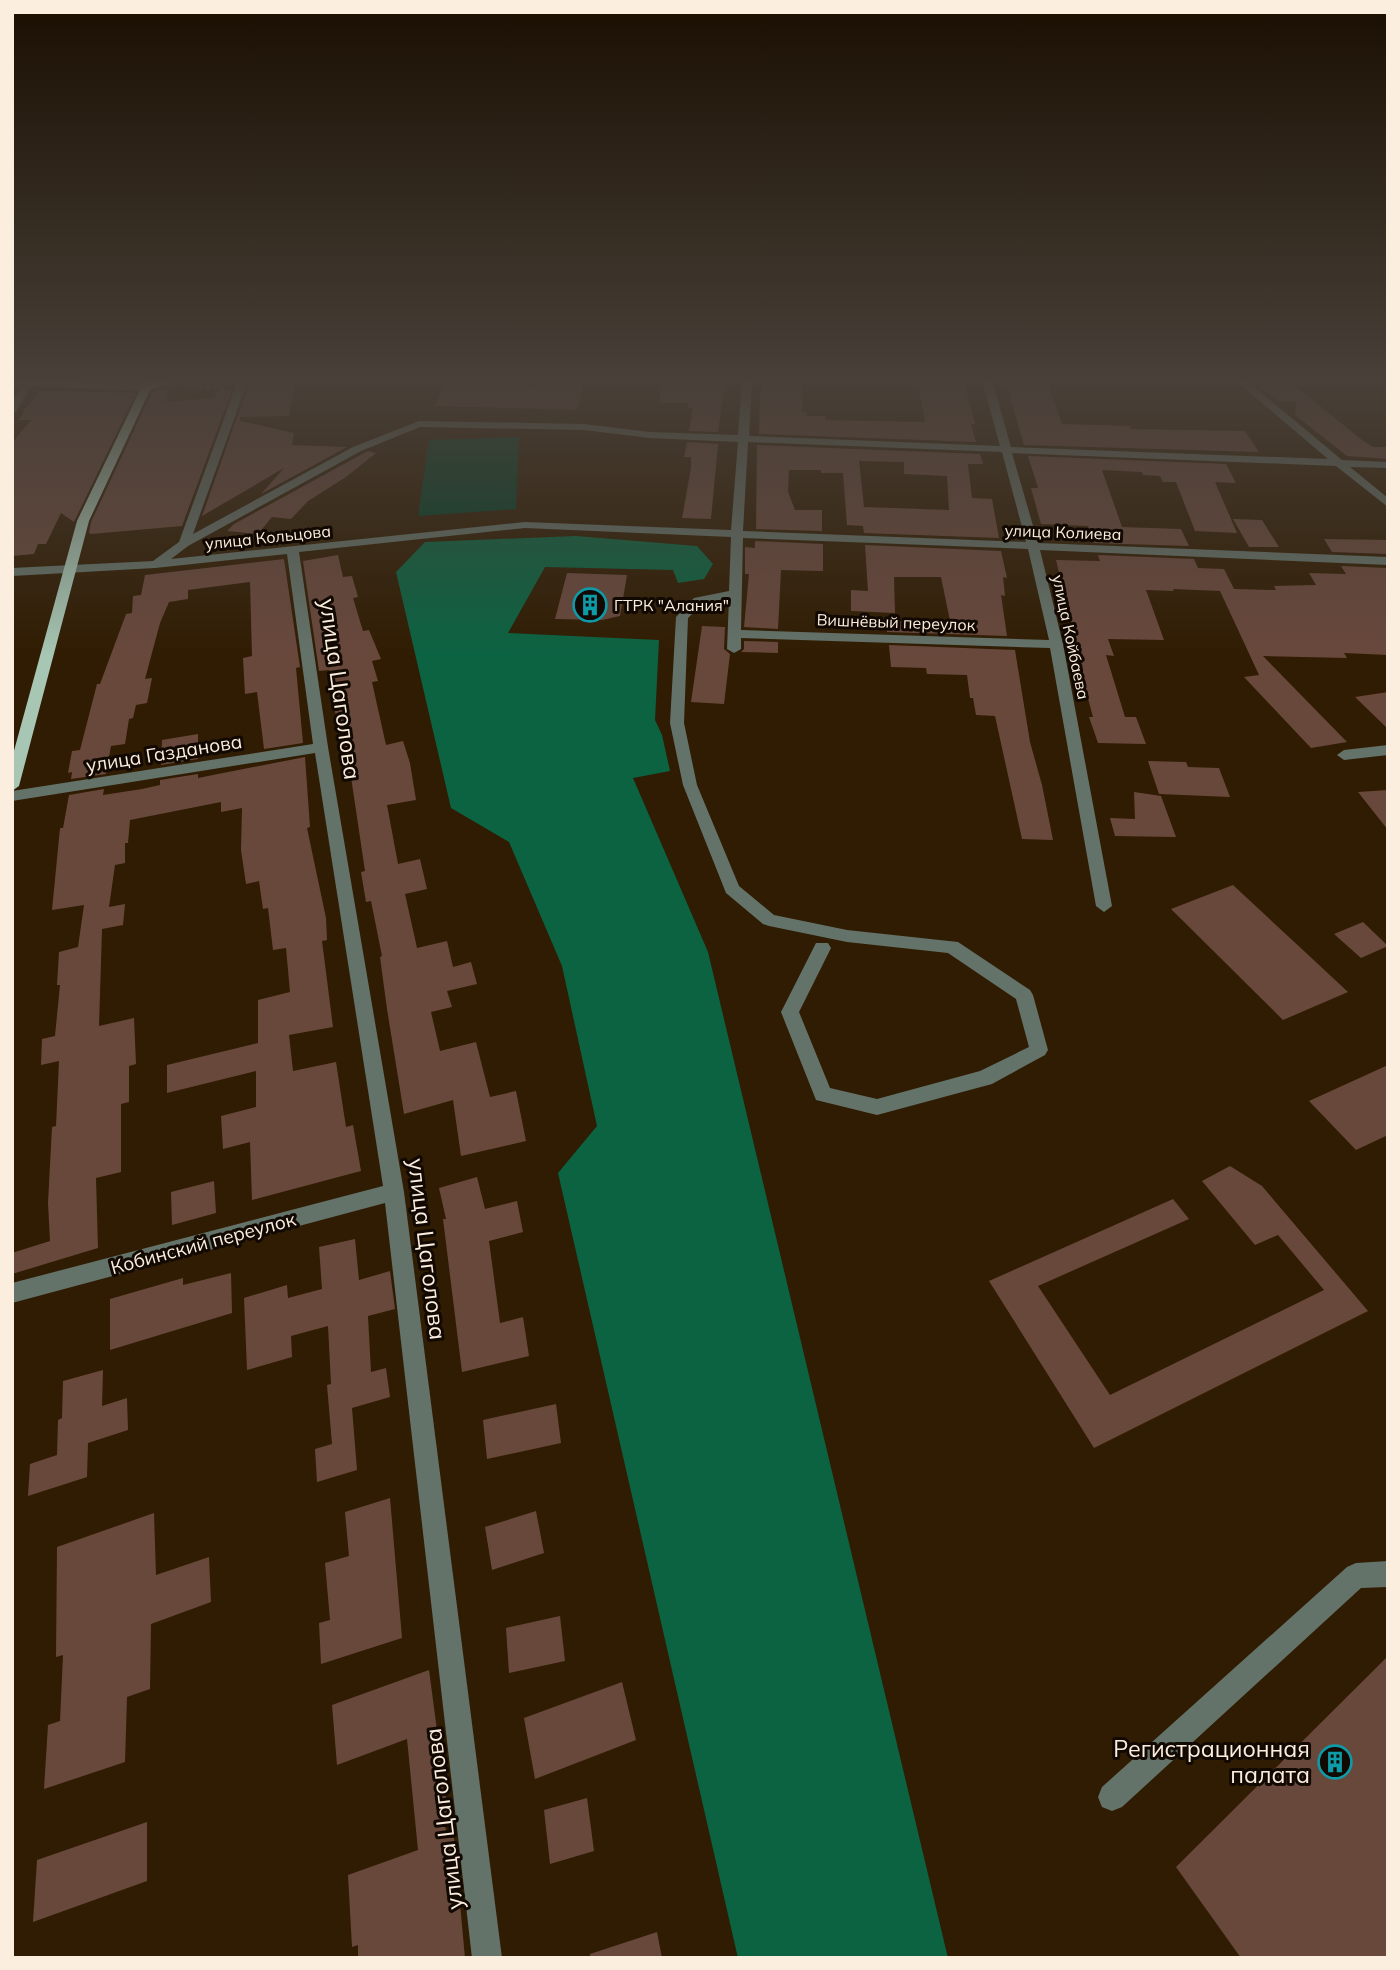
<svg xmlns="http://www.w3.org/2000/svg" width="1400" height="1970" font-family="Mulish,sans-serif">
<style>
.green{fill:#004129}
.forest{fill:#0b6342}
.building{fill:#69483c;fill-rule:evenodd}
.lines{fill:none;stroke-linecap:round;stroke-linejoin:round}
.path{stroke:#897762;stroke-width:2.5;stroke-dasharray:3.5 3.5;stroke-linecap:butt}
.minor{fill:#64736a;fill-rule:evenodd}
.major{fill:#a7c6b4;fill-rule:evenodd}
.labels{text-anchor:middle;stroke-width:6;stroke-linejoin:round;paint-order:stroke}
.far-street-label{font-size:16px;fill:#fceedf;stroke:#110902}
.far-poi-label{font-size:16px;fill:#fceedf;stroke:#110902;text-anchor:start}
.street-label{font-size:19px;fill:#fceedf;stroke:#110902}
.near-street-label{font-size:23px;fill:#fceedf;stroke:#110902}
.near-poi-label{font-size:23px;fill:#fceedf;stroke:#110902;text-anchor:end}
</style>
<rect width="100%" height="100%" fill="#301c02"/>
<path class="green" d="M519 437 516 509 418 516 429 440Z"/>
<path class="forest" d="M576 536 697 546 713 564 704 579 678 583 673 570 545 567 508 633 659 640 655 720 662 735 670 771 633 778 708 952 948 1958H738L558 1173 597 1126 562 966 509 842 451 808 396 572 425 542Z"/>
<g class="building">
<path d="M255 380 295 382 289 416 240 417V421L294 433 292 445 347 447 261 494 284 468 202 516 247 389Z"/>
<path d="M447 380H469L467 384 538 386 540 380H585L577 410 435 406Z"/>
<path d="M779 380H803L802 412 807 413V416H825L826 420 925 422 918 382 963 380 975 424H971L976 442 759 434 760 395 763 384 779 385Z"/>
<path d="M1005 380H1047L1062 424 1130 426 1131 429 1245 431 1259 452 1024 445Z"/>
<path d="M1252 380H1288L1362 440 1373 447H1388V459L1347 456 1295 415 1296 402 1278 401Z"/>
<path d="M660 384H725L718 432 689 431 693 408H688L689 403H660Z"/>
<path d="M170 385 166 402 214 398 218 390H232L182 526 91 534 89 533 91 522 152 392Z"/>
<path d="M41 391 136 393 74 522 61 513 46 544H38L34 554 12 556V443L31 420H18L24 412H22Z"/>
<path d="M687 442 718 444 711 519 682 518 691 468V457H684Z"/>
<path d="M757 445 980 454 983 464H968L972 498 992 499 999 538 864 533 863 526 847 525 843 473H821V470H789L788 492 795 510H822V531L756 529ZM859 461 904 462V474L947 476 949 510 864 507Z"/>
<path d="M368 451 376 453 346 477 308 501 291 519 272 517 258 534 227 531 234 524Z"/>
<path d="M1028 456 1226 464 1236 483 1215 482 1237 533 1195 531 1176 482H1163L1160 476 1143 475 1142 472 1102 470 1122 527 1181 529 1189 546 1094 543 1088 526 1041 524 1031 488H1038Z"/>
<path d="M1233 519 1262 520 1279 547H1249Z"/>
<path d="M1324 539 1388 540V554L1332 552Z"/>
<path d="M755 541 823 544V571L781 570 778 629 744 627 749 574H745V547L755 548Z"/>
<path d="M865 545 1001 551 1007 578 1003 577 1005 596 1001 595 1007 636 887 632 886 621H950L941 577H894L895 613 851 611V590L868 591Z"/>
<path d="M338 555 343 577 352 576 358 597 353 598 363 631 369 630 381 659 372 661 378 681 372 682 386 745 403 741 410 763 416 800 387 805 398 864 420 859 427 889 405 894 417 948 447 941 453 967 471 962 477 984 447 991 452 1007 431 1012 440 1051 476 1042 490 1097 516 1091 526 1141 461 1156 453 1100 404 1114 387 1009 380 957 382 956 371 901 366 902 361 872 365 871 351 777 348 778 335 711H339L329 670 319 671 303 561Z"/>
<path d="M1098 555 1194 559 1198 568 1224 569 1234 589 1276 590 1274 586 1316 585 1309 573 1346 574 1341 566 1388 568V655L1344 653 1347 658 1263 656 1347 742 1311 748 1244 677 1259 675 1220 591 1173 589 1174 591 1146 590 1164 640 1108 639 1114 656 1106 655 1125 717H1136L1146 744 1098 743 1089 717H1093L1068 624H1072L1056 560 1100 561Z"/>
<path d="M284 559 300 667 296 668 303 743 264 749 257 692 245 694 243 658 252 656 250 582 188 590V599L169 602 160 623 145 679 152 678 147 703 136 705 133 718 129 719 125 744 111 746 106 774 71 779 72 772 68 773 72 751 80 750 97 684H100L126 614 132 613 133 596 141 595 145 575Z"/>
<path d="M567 573 627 575 620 616 602 620 555 619Z"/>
<path d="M702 626 725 627 724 649 730 654 724 704 691 702Z"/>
<path d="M744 641 778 642V653L741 652 744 649Z"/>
<path d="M889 645 1015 650 1030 742 1042 785 1053 840 1022 839 995 716 976 715 973 698H970L967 675 927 674 926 668 891 667Z"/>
<path d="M1388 692V729L1355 697Z"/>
<path d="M198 734V759L161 765 162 740Z"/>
<path d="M305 757 310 827 307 828 326 918 327 940 322 941 333 1027 289 1035 293 1071 336 1062 346 1127 353 1125 361 1171 252 1200 250 1142 223 1149 221 1116 256 1107V1071L167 1093V1065L258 1043V1000L290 992 286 948 273 950 268 908 263 909 259 881 246 884 241 850 242 808 221 812V802L130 820 128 843H125V863L115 865 109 907 125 904 123 925 102 929 99 1026 134 1018 136 1064 129 1066V1102L121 1104V1172L96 1178 98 1248 12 1274V1253L50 1241 48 1203 52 1127 56 1126 59 1061 41 1065 42 1039 55 1036 60 985H57L59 952 78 947 84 905 52 910 60 828H63L69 795 104 789 103 795 142 789 160 785V780L198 774V778Z"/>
<path d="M1148 761 1186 762 1188 767 1219 768 1230 797 1159 794Z"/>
<path d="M1388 790V830L1358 792Z"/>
<path d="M1134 792 1161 796 1176 837 1115 836 1110 818 1135 819Z"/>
<path d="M1233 885 1304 951 1348 992 1283 1020 1171 909Z"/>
<path d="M1363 922 1388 946 1361 958 1334 934Z"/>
<path d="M1388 1065V1135L1356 1150 1309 1101Z"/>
<path d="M1230 1166 1262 1186 1368 1311 1094 1448 989 1281 1173 1199 1189 1219 1038 1286 1110 1395 1324 1290 1278 1235 1255 1245 1202 1181Z"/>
<path d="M477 1177 485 1209 517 1201 523 1232 489 1241 500 1323 523 1317 529 1356 462 1372 443 1219H446L439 1188Z"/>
<path d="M214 1181 216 1213 172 1225 171 1192Z"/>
<path d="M355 1239 359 1280 390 1271 395 1309 368 1316 371 1372 386 1368 390 1397 352 1408 357 1470 317 1482 315 1449 332 1444 327 1385 331 1384 328 1326 291 1336 292 1357 247 1370 244 1298 287 1285 288 1298 322 1289 319 1247Z"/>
<path d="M231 1273 232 1313 110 1350V1299L183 1278V1285Z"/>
<path d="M103 1370 102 1406 127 1398 128 1430 88 1443 87 1477 28 1496 30 1464 57 1455 58 1420 62 1418 63 1381Z"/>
<path d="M556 1404 561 1443 487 1459 483 1420Z"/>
<path d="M390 1498 402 1638 321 1664 319 1623 330 1620 325 1563 349 1556 345 1512Z"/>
<path d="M536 1511 544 1553 492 1570 485 1527Z"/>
<path d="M154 1513 156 1575 209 1557 211 1602 151 1624 150 1689 127 1697 125 1762 44 1789 48 1725 60 1721 63 1655 56 1657 57 1547Z"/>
<path d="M560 1616 565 1661 509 1673 506 1628Z"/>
<path d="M1388 1656V1958H1241L1176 1867Z"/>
<path d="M429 1670 448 1813 441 1816 449 1838H454L465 1958H358V1945L352 1947 348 1875 418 1850 407 1739 337 1765 332 1705Z"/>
<path d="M622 1682 636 1740 535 1779 524 1718Z"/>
<path d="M587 1798 594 1851 550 1864 544 1810Z"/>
<path d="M147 1822V1881L33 1922 37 1860Z"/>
<path d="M657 1932 662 1958H590V1954Z"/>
</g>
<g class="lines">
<g class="path">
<path d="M194 382 218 385 225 381"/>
<path d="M185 387 225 388"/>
</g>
<g class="minor">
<path d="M35 380 142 385V380H152L151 388 146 391 31 386 16 412 12 413V401L21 387 12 388V382Z"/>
<path d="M238 380H248L193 534 353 447 419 421 584 424 650 432 738 435 742 380H752L749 436 1000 446 982 380H992L1011 447 1328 459 1235 380H1246L1342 460 1388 462V468L1350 467 1388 498V507L1336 466 1012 453 1038 543 1388 557V565L1040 550 1063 644 1112 906 1104 912 1096 906 1050 648 741 638V649L734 653 727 649 729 598 702 604 688 618 684 723 697 785 739 886 774 915 847 930 958 942 1030 990 1033 995 1048 1050 1045 1055 992 1084 877 1115 816 1100 781 1012 816 943H828L831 948 799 1012 830 1088 877 1099 980 1071 1029 1047 1016 999 948 953 847 942 769 926 763 924 726 893 683 785 670 723 676 617 694 598 729 591 731 537 525 528 299 552 328 747 404 1192 502 1958H472L385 1203 12 1303V1283L383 1186 315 753 12 801V791L313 744 287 554 155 568 12 576V568L153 561 179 542ZM420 427 584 430 650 438 738 442 731 530 525 522 171 559 188 546 361 451ZM748 442 1002 452 1026 542 743 531ZM743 538 1028 549 1049 640 741 630Z"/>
<path d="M1388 745V755L1344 760 1337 755 1344 750Z"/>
<path d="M1388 1561V1587L1361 1588 1122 1807 1112 1811 1102 1807 1098 1797 1102 1787 1347 1567 1356 1563Z"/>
</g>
<path class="major" d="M161 380H177L150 390 89 521 19 786 12 791V758L77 521 141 388Z"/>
</g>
<linearGradient id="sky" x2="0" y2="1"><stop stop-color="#1a0f01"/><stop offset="0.58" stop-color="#484039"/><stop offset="1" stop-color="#484039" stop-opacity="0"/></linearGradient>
<rect width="1400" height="656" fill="url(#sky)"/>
<defs>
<symbol id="building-ring" viewBox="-11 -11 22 22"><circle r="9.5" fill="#110902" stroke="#0f9aa8" stroke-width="1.5"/><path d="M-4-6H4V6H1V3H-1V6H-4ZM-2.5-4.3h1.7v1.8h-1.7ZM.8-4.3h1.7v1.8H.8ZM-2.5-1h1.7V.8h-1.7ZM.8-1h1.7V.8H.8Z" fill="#0f9aa8"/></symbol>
</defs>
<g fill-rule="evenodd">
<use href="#building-ring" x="571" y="586" width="38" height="38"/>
<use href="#building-ring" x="1316" y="1743" width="38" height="38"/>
</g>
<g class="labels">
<g class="far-street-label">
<text transform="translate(1063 532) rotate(2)" y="6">улица Колиева</text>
<text transform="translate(268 537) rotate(-6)" y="6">улица Кольцова</text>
<text transform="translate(896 622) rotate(2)" y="6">Вишнёвый переулок</text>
<text transform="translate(1071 637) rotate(78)" y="6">улица Койбаева</text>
</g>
<g class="far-poi-label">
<text x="614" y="611">ГТРК "Алания"</text>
</g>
<g class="street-label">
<text transform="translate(164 753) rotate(-9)" y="7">улица Газданова</text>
<text transform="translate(203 1243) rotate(-15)" y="7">Кобинский переулок</text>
</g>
<g class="near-street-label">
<text transform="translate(340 689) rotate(82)" y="8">улица Цаголова</text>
<text transform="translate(427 1249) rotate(83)" y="8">улица Цаголова</text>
<text transform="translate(444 1819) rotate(-97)" y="8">улица Цаголова</text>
</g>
<g class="near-poi-label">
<text x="1310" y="1757">Регистрационная<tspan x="1310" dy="26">палата</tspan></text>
</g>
</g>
<rect width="1400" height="1970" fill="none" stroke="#fceedf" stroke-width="28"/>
</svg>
